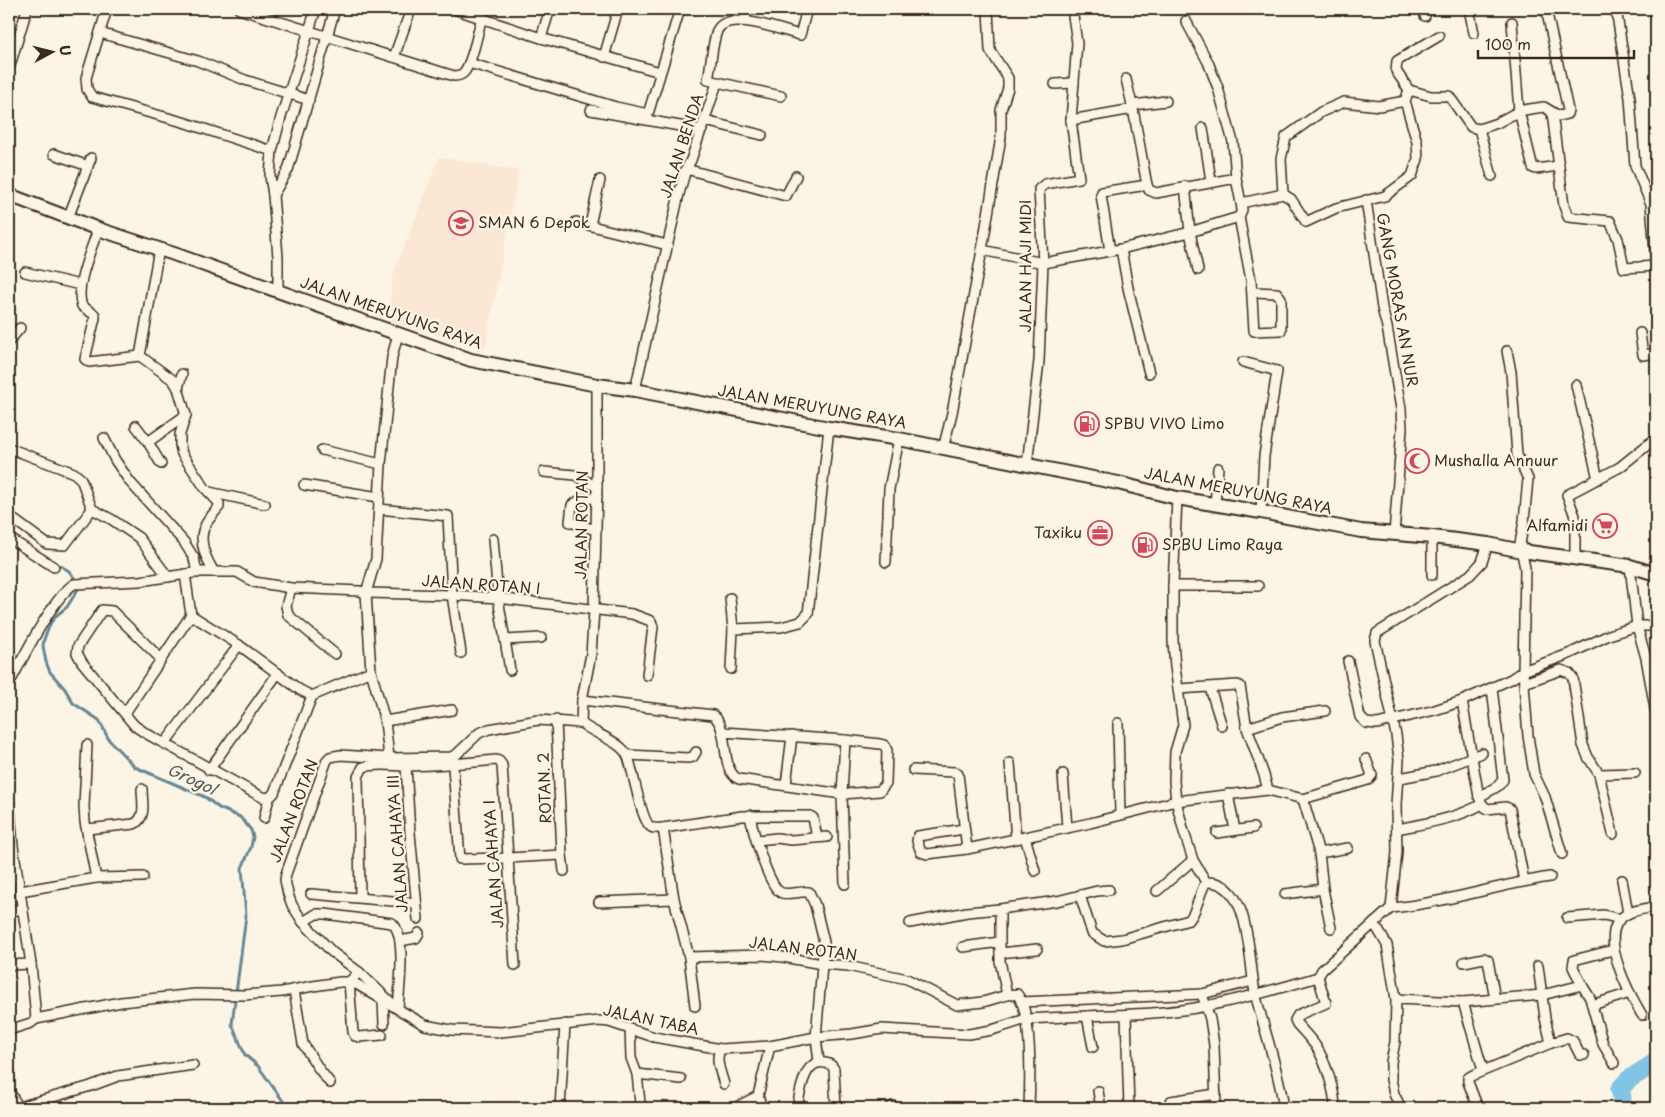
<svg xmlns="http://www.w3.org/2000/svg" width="1665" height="1117" font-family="'Playpen Sans',sans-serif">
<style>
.built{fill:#fbe7d3}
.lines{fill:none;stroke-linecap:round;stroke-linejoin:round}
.stream{stroke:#668694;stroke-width:3}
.river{stroke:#82c4e3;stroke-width:19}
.minor-casing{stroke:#3b2a1e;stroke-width:12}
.secondary-casing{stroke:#3b2a1e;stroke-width:16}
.minor{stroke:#fcf5e5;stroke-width:9}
.secondary{stroke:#fcf5e5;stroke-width:12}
.labels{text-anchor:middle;stroke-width:4.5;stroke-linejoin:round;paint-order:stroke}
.street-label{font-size:15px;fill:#3b2a1e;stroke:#fcf5e5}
.poi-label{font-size:15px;fill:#3b2a1e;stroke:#fcf5e5;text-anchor:start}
.water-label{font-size:16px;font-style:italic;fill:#505859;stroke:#fcf5e5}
</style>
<rect width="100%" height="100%" fill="#fcf5e5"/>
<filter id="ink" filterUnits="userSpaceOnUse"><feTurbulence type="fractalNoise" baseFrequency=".02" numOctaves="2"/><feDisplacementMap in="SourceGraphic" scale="10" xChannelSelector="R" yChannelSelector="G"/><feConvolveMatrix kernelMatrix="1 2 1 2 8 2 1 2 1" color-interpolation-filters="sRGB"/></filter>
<g filter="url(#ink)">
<path class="built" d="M439 157 519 171 485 348 388 321 393 275Z"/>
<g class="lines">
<path class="stream" d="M51 560 69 571 80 586 67 607 58 614 51 622 44 639 43 646 46 662 50 672 65 689 73 703 99 720 109 740 135 767 205 797 219 808 240 817 251 830 253 837 251 847 242 868 246 916 232 1024 245 1055 258 1066 288 1108"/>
<path class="river" d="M1621 1108 1622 1098 1620 1089 1628 1080 1656 1062"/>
<defs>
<g id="minor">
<path d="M107 9 86 78 87 89 92 97 183 122 272 151"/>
<path d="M239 9 454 76C459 76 462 75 465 71 474 58 479 25 484 9"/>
<path d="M454 9 541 38 660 72"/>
<path d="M1423 9 1425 16"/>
<path d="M1469 9 1474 33"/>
<path d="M1616 9 1630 98 1635 166 1651 204 1656 263"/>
<path d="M745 20 747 9"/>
<path d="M1186 21 1208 62 1218 88 1233 142 1236 178 1241 203"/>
<path d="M1512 22 1519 111 1533 168 1536 169 1559 166"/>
<path d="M100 33 198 61 245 80 309 100"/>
<path d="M1439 36 1397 61 1396 71 1409 90 1431 96H1449L1471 127 1479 129 1497 123 1519 111 1530 109 1544 107 1559 116 1567 114 1568 110 1546 9"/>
<path d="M541 38 550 9"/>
<path d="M394 57 411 9"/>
<path d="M604 57 618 9"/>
<path d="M469 63 616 107 648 114 680 9"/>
<path d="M9 69 27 9"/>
<path d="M1126 79 1133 109 1147 185 1149 190 1156 193 1236 178"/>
<path d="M1055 84 1074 83"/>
<path d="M781 96 708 80C711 65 712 44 717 31 726 8 783 31 800 35L807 9"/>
<path d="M1133 105 1166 101"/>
<path d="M591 110 702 130"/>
<path d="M1552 113 1564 206 1568 217 1610 221 1618 239 1624 268 1656 266"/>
<path d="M1071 120 1133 109"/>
<path d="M705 121 762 135"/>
<path d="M1203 128 1211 181"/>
<path d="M1479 129 1492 176"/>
<path d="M54 154 88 166"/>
<path d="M686 169 786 196 796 176"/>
<path d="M1185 186 1190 232 1198 270"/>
<path d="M1283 194 1281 159 1286 137 1321 112 1344 102 1379 106 1405 101"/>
<path d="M273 195 288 170 335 9"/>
<path d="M1366 200 1382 308 1387 327 1401 409 1402 429 1394 534"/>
<path d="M68 218 91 158"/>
<path d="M576 222 667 245"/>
<path d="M590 225 600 180"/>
<path d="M98 229C92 249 74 286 82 306L95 315V318L85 359 89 362 140 356"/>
<path d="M1121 249 1128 288 1149 373"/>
<path d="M982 250 1043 263 1121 249 1190 232 1239 217"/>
<path d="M1110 251 1101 195 1102 192 1147 185"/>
<path d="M25 272 80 285"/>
<path d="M278 291V257L273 195 270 176 272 151 281 117 316 9"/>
<path d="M1253 292 1277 293 1281 298V330L1254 331 1251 280 1239 217 1242 210 1241 203 1283 194 1291 199 1306 222 1336 208 1385 196 1412 176 1418 159 1417 142 1405 101 1409 90"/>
<path d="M1640 333 1643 355 1656 353"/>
<path d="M9 341 20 328"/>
<path d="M1507 351 1511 372 1517 455 1528 479 1524 521 1520 544 1525 568 1523 671 1528 736 1534 774 1545 797 1562 854"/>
<path d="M140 356 173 380 178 388 186 415 180 434V445L182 454 205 488 219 503V507C214 513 208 519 205 526 197 541 206 559 214 572"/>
<path d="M140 356 159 249"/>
<path d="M1243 362 1277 371 1264 456 1261 512"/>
<path d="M597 385V487L594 610 591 654 582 700 581 723 538 720 489 729 479 733 457 754 451 757 389 758 340 755 330 757 327 760 286 874 285 880 288 894 292 905 303 922 332 952 359 972 398 1009 425 1025 451 1030 501 1032 599 1021 609 1022 654 1037 721 1049"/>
<path d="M1576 385 1598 479"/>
<path d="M178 388 182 374"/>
<path d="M635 390 679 194 686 169 691 160 717 83"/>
<path d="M136 426 148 442"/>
<path d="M104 438 115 460 130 482 184 542 194 558 197 573"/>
<path d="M9 448 74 473 81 479 92 509 111 519 139 538 168 577"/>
<path d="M943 449 952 413 982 250 1001 137V110L1008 88V78L990 50 988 9"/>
<path d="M322 450 381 464"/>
<path d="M161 464 148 442 186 415"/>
<path d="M1027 465 1039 361 1043 263 1039 189 1045 184 1079 178 1071 120 1077 43 1072 9"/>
<path d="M544 472 575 475 597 487"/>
<path d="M304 485 379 497"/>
<path d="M209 492 265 504"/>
<path d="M1177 498 1173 586V641L1175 667 1183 725 1175 752 1174 781 1176 801 1184 832 1193 860 1206 882C1253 879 1248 967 1256 997 1266 1036 1278 1068 1284 1108"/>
<path d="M1215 504 1218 468"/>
<path d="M379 509 448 516 452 595 461 653"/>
<path d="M9 516 47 544 65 545 92 509"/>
<path d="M596 530 570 522 572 505 580 500 597 497"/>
<path d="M1432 537V575"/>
<path d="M9 538 54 567"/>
<path d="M493 539 498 598 510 670"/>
<path d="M1575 559V516L1567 495 1620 467 1656 438"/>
<path d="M886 562 889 489 899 439"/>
<path d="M1630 566 1637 626 1646 658 1656 714"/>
<path d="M1173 586H1258"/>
<path d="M291 588 286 606 288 615 335 654"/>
<path d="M730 598 733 629"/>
<path d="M191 615 239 645 300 690 312 696 371 671"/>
<path d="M505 640 541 638"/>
<path d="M161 659 112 611 102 610 78 646 77 653 82 662 134 725C145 734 155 738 167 745 199 762 230 780 262 797L269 798 274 793 312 696"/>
<path d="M1348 661 1360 717 1366 723 1377 724 1435 710 1462 701 1511 679 1523 671 1569 654 1609 635 1637 626H1656"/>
<path d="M731 669 733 629 781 627 800 622 808 614 829 428"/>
<path d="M1524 683 1561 670 1569 673 1573 678 1583 745 1588 757 1599 774 1635 773"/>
<path d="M9 684C22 660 53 597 74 584L140 581 200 572H237L254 582 291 588 360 591 366 593 452 595 498 598 632 614 651 621 653 627 647 675"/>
<path d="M1210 688 1222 726"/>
<path d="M1179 689 1237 685 1240 686 1247 728 1264 775 1268 790 1303 799 1319 853 1323 889 1331 928"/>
<path d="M582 700 713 715C731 729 719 772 739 779L842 794 880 791 886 783 887 750 884 745 880 744 845 740 722 732"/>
<path d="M1462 701 1479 797 1482 804 1487 809 1506 807 1510 809 1524 881"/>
<path d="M125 713 191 615 185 574"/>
<path d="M385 721 452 710"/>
<path d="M581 723C594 734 623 742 628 757 633 769 641 822 651 827 654 829 659 828 663 828L742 816H810L813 818 817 837"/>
<path d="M1118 723 1120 815"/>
<path d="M1247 728 1282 717 1325 711"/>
<path d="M165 743 239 645"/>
<path d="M628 755 688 758 693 757 696 752"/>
<path d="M389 758 385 721 371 671 366 593 376 559 381 464 392 357 398 334"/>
<path d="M1010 763 1016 839"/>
<path d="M455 764 453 767 460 859 508 858 562 855 556 720"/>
<path d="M406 766 410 833 418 919"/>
<path d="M9 770V788"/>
<path d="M209 770 278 673"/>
<path d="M913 770 955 772 958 774 967 849"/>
<path d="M1063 774 1067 828"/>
<path d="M1599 774 1613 834"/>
<path d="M1399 780 1405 777 1436 771 1482 753"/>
<path d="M786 785 792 736"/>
<path d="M1228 794 1235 830"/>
<path d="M1479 797 1498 786 1503 780 1492 688"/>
<path d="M9 798 13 846 31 964 36 1019 31 1023 9 1030"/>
<path d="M1303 799 1368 780 1372 775 1366 759"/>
<path d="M750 815C752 828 769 890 782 893 790 895 800 891 809 892L815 905 824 942 816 1037 819 1062"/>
<path d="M264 818 269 798"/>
<path d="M663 828 674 899 689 957 762 955 783 957 822 964 848 966 907 979 957 1005 983 1002 1007 995 1017 994C1033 1013 1030 1083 1029 1108"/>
<path d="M87 829 134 824C147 818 142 801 142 789"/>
<path d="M964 829 918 836 917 841 921 852 927 854 967 849 1025 837 1090 823 1176 801 1268 790"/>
<path d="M1397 829C1427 823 1456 819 1482 804"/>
<path d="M1217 833 1253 828"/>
<path d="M1025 837 1035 871"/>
<path d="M757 840 777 838 791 840 827 837"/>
<path d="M1319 853 1348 848"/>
<path d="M562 855 564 871"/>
<path d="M96 878 143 877"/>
<path d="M1622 880 1628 913"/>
<path d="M845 884 842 794 845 740"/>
<path d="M20 891 96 878 85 822 84 806 87 745"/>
<path d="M1157 891 1193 860"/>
<path d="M311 894 416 903"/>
<path d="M1285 894 1323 889"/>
<path d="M1080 895 1092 933 1104 941 1122 939 1189 920C1197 912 1199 893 1206 882"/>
<path d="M360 897 358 777 363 767C379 763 393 766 410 766 439 765 467 763 496 760L499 761 502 765 515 965"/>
<path d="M599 902 674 899"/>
<path d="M1391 908C1445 903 1497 885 1550 877"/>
<path d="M9 911 23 909"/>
<path d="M1567 918 1604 915 1620 919"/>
<path d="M910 923 967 912 1000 909"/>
<path d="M1374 923 1387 945 1396 999 1395 1042 1391 1062V1079L1394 1094 1401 1108"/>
<path d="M400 941 416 938 419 933"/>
<path d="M963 947 1000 942"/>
<path d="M1000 953 1037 949"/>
<path d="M689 957 695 1006"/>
<path d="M1464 962 1484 958 1488 960 1495 999"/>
<path d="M9 965 31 964"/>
<path d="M1538 966 1545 1018 1551 1043"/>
<path d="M359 972 349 982 353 1032 355 1036 359 1037 382 1035"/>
<path d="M1318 977 1326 1003 1298 1015 1295 1020 1297 1024C1303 1031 1309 1037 1315 1045 1325 1059 1335 1091 1335 1108"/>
<path d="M1582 985 1590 998 1603 1044 1614 1063"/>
<path d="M294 990 303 1044 319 1069 330 1083"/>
<path d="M1202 994 1210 1019 1214 1045 1216 1108"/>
<path d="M1007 995 1000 961V909L1057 901 1097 891 1109 890"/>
<path d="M1396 999 1463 1002 1542 995 1582 985 1573 967 1574 960 1613 950"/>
<path d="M383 1000 384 1024"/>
<path d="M1021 1002 1202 994 1253 981"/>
<path d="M1463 1002 1483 1070"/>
<path d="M1592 1005 1630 993"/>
<path d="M1126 1015 1129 1108"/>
<path d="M1642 1015C1630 995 1600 940 1620 919 1629 910 1645 909 1656 907"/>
<path d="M1087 1016C1127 1014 1167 1014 1206 1006 1244 999 1281 988 1318 977L1322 970 1391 908 1397 852 1396 805 1399 760 1396 735 1375 641 1377 633 1470 575 1482 562 1488 544"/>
<path d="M36 1019 121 1002 195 994 244 995 282 992 313 986 340 982H349L358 985 398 1009C399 990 407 935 392 923L325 914H316L303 922"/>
<path d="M630 1028 631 1058 637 1074 640 1103"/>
<path d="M637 1074 681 1079"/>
<path d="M724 1084C721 1073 714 1058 721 1049L770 1046 816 1037 852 1034 882 1029 969 1034 992 1030 1026 1019 1087 1016 1093 1047"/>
<path d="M9 1091 19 1108"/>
<path d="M1098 1091 1101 1108"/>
<path d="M1171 1101 1216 1094"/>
<path d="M19 1107 91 1086 118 1076 193 1065"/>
<path d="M560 1108 565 1024"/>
<path d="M734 1108 758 1096"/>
<path d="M762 1108 758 1096 770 1046"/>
<path d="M797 1108C800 1093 804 1058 825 1063 830 1064 832 1065 834 1069L836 1108"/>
<path d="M890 1108 893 1106"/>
<path d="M1478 1108 1468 1082V1078L1471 1076 1551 1043 1567 1038 1573 1041 1580 1055H1584"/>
</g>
<path id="secondary" d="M9 195 98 229 174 254 471 360 597 385 635 390 829 428 899 439 1118 483 1177 498 1261 512 1361 531 1432 537 1488 544 1522 551 1630 566 1656 574"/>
</defs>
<use href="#minor" class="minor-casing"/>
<use href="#secondary" class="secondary-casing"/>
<use href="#minor" class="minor"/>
<use href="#secondary" class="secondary"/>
</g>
</g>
<defs>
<symbol id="school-ring" viewBox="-11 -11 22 22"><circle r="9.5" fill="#fcf5e5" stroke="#d1495b" stroke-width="1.5"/><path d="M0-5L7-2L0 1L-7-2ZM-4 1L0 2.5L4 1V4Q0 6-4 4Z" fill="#d1495b"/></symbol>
<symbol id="fuel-ring" viewBox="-11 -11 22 22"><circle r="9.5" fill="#fcf5e5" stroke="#d1495b" stroke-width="1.5"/><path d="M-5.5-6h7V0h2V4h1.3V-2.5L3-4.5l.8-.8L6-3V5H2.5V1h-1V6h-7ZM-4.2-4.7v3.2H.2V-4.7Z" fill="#d1495b"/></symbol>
<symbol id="mosque-ring" viewBox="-11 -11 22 22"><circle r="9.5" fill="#fcf5e5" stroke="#d1495b" stroke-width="1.5"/><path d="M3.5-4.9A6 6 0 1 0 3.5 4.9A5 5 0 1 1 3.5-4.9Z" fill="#d1495b"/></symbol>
<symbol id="supermarket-ring" viewBox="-11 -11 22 22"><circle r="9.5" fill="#fcf5e5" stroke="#d1495b" stroke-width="1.5"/><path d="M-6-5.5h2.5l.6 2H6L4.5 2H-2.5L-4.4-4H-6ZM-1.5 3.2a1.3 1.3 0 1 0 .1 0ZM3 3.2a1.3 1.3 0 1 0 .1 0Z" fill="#d1495b"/></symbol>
<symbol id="office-ring" viewBox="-11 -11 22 22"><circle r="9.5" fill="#fcf5e5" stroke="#d1495b" stroke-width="1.5"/><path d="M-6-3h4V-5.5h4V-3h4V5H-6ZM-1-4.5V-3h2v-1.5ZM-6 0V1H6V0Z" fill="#d1495b"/></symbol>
</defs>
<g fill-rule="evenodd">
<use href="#school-ring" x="447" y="209" width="28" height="28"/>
<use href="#fuel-ring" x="1073" y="410" width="28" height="28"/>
<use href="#mosque-ring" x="1403" y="447" width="28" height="28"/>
<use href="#supermarket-ring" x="1591" y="512" width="28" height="28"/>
<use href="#office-ring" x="1086" y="519" width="28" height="28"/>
<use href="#fuel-ring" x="1131" y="531" width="28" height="28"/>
</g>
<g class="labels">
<g class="street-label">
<text transform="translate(682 146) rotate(-72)" y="5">JALAN BENDA</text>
<text transform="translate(1026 266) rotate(-90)" y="5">JALAN HAJI MIDI</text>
<text transform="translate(1397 300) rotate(80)" y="5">GANG MORAS AN NUR</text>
<text transform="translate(391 313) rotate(19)" y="5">JALAN MERUYUNG RAYA</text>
<text transform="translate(812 407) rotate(10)" y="5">JALAN MERUYUNG RAYA</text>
<text transform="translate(1238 491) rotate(11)" y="5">JALAN MERUYUNG RAYA</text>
<text transform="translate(582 525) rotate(-89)" y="5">JALAN ROTAN</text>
<text transform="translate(481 585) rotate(4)" y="5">JALAN ROTAN I</text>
<text transform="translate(545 788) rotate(-92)" y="5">ROTAN. 2</text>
<text transform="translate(294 811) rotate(-69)" y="5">JALAN ROTAN</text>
<text transform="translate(398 844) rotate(-94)" y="5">JALAN CAHAYA III</text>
<text transform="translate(494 864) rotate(-94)" y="5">JALAN CAHAYA I</text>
<text transform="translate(803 949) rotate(7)" y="5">JALAN ROTAN</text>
<text transform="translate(651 1020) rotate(12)" y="5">JALAN TABA</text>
</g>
<g class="poi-label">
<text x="478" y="228">SMAN 6 Depok</text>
<text x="1104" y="429">SPBU VIVO Limo</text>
<text x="1434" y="466">Mushalla Annuur</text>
<text x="1588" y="531" text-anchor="end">Alfamidi</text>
<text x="1082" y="538" text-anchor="end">Taxiku</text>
<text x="1162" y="550">SPBU Limo Raya</text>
</g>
<g class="water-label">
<text transform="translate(192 779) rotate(25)" y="6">Grogol</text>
</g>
</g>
<rect width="1665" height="1117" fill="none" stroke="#fcf5e5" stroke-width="30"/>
<rect x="15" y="15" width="1635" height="1087" fill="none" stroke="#3b2a1e" stroke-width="2" filter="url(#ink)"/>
<g transform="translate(52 52) rotate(83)" stroke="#fcf5e5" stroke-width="4" paint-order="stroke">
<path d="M0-4L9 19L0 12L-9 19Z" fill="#3b2a1e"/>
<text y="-8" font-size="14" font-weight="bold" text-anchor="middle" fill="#3b2a1e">U</text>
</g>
<path d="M1478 50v8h156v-8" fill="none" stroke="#3b2a1e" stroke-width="2.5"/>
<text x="1485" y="50" font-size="15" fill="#3b2a1e" stroke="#fcf5e5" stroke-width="4" paint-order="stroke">100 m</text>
</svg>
